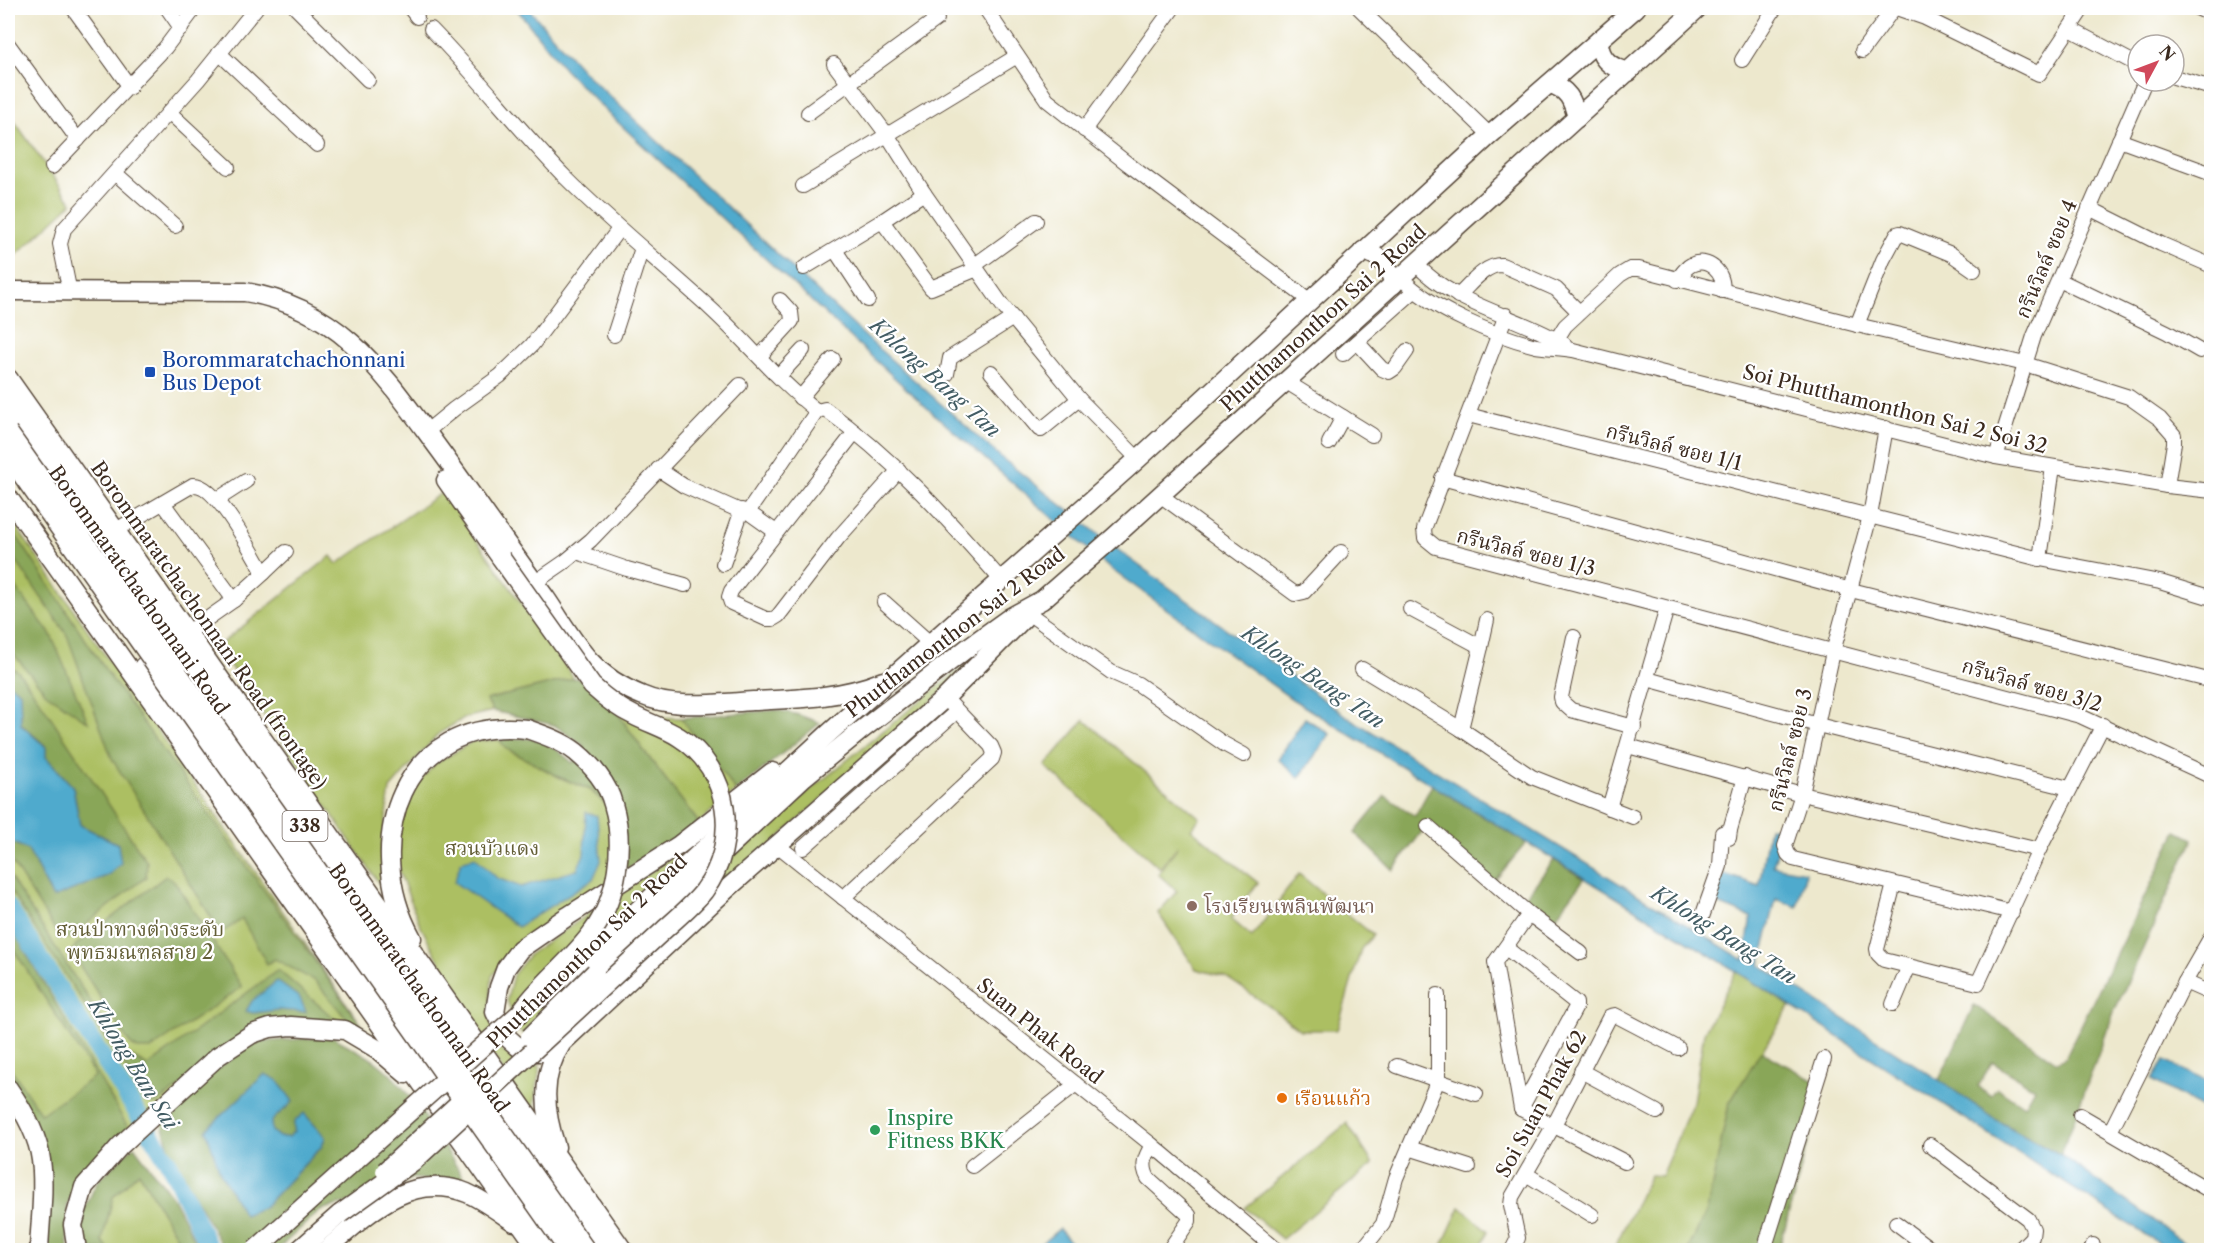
<svg xmlns="http://www.w3.org/2000/svg" width="2219" height="1258" font-family="'Libre Caslon Text','Noto Serif Thai',serif">
<style>
.green{fill:#acbf62;stroke:#747440;stroke-width:1.5}
.forest{fill:#89a658;stroke:#62683b;stroke-width:1.5;fill-rule:evenodd}
.water{fill:#4faacd;stroke:#456a76;stroke-width:1.5}
.lines{fill:none;stroke-linecap:round;stroke-linejoin:round}
.river{stroke:#4faacd;stroke-width:18}
.minor-casing{stroke:#564638;stroke-width:16}
.major-casing{stroke:#564638;stroke-width:21}
.highway-casing{stroke:#564638;stroke-width:22}
.minor{stroke:#fff;stroke-width:14}
.major{stroke:#fff;stroke-width:18}
.highway{stroke:#fff;stroke-width:20}
.major-bridge-casing{stroke:#564638;stroke-width:21;stroke-linecap:butt}
.major-bridge{stroke:#fff;stroke-width:18}
.transit-dot{fill:#1a4fb4;stroke:#fff;stroke-width:2}
.education-dot{fill:#8d6e63;stroke:#fff;stroke-width:2}
.food-dot{fill:#e8710a;stroke:#fff;stroke-width:2}
.leisure-dot{fill:#2e9e5b;stroke:#fff;stroke-width:2}
.labels{text-anchor:middle;stroke-width:4.5;stroke-linejoin:round;paint-order:stroke}
.shield{fill:#fff;stroke:#766a62;stroke-width:1.5}
.shield-label{font-size:18px;font-weight:bold;fill:#3b2a1e}
.street-label{font-size:20px;fill:#3b2a1e;stroke:#fff}
.transit-label{font-size:20px;fill:#164399;stroke:#fff;text-anchor:start}
.park-label{font-size:20px;fill:#635e36;stroke:#fff}
.education-label{font-size:20px;fill:#785e54;stroke:#fff;text-anchor:start}
.food-label{font-size:20px;fill:#c56008;stroke:#fff;text-anchor:start}
.leisure-label{font-size:20px;fill:#27864d;stroke:#fff;text-anchor:start}
.water-label{font-size:21px;font-style:italic;fill:#435d64;stroke:#fff}
</style>
<rect width="100%" height="100%" fill="#fff"/>
<filter id="ink" filterUnits="userSpaceOnUse"><feTurbulence type="fractalNoise" baseFrequency=".0167" numOctaves="2"/><feDisplacementMap in="SourceGraphic" scale="12" xChannelSelector="R" yChannelSelector="G"/><feConvolveMatrix kernelMatrix="1 2 1 2 8 2 1 2 1" color-interpolation-filters="sRGB"/></filter>
<filter id="wash" filterUnits="userSpaceOnUse"><feTurbulence type="fractalNoise" baseFrequency=".008" numOctaves="4" result="noise"/><feDisplacementMap in="SourceGraphic" scale="24" xChannelSelector="R" yChannelSelector="G"/><feGaussianBlur stdDeviation="1.35" result="paint"/><feColorMatrix in="noise" values="0 0 0 0 0 0 0 0 0 0 0 0 0 0 0 0 0 1.4 0 .05"/><feComposite in="paint" operator="in"/></filter>
<g filter="url(#wash)">
<rect width="100%" height="100%" fill="#ede8cd"/>
<g class="green">
<path d="M8 112 72 203 8 263Z"/>
<path d="M443 492 574 678 486 700 493 711 464 718 438 734 390 789 381 853 387 895 217 647 331 556 337 564Z"/>
<path d="M8 515 367 1033 264 1023 71 1187 48 1175 16 1089 8 1077Z"/>
<path d="M968 662 971 666 550 1042 523 1034 517 1029 507 1000 513 975 530 954 688 846 720 821 708 876 761 830Z"/>
<path d="M598 685 655 717 681 718 736 791 699 823 644 751Z"/>
<path d="M1084 720 1200 818 1191 829 1258 883 1231 919 1252 937 1299 874 1373 935 1361 949 1337 1030H1300L1270 1007 1226 977 1196 969 1158 913 1177 891 1158 874 1178 846 1160 868 1045 766Z"/>
<path d="M500 740 505 748 559 777 590 790 622 819 627 869 511 952 492 976 489 1015 502 1051 531 1066 540 1065 533 1117 475 1028 420 925 398 869 396 833 408 795 435 764 473 741Z"/>
<path d="M1736 971 1790 1006 1729 1104 1707 1210 1688 1250H1613L1650 1175 1661 1176 1693 1102 1704 1033Z"/>
<path d="M1347 1123 1373 1164 1282 1239 1245 1208Z"/>
<path d="M139 1172 184 1250H109L102 1241 113 1196Z"/>
<path d="M1460 1207 1488 1231 1480 1250H1440Z"/>
</g>
<g class="forest">
<path d="M8 523 113 681 367 1033 356 1030 315 981 275 959 267 964 242 919 221 933 112 759 67 635 8 549Z"/>
<path d="M8 577 51 635 88 722 46 693 11 651 8 650Z"/>
<path d="M8 666 18 671 40 701 147 862 146 877 69 938H60L8 856V840L28 850 53 898 118 844 80 825 73 787 46 757V746L21 724 20 692 8 683Z"/>
<path d="M574 678 595 681 644 751 699 823 627 869 622 819 591 790 559 777 505 748 500 740C537 735 545 739 573 763L584 746 554 725 493 711 486 700Z"/>
<path d="M777 710 799 715 820 723 736 791 681 718Z"/>
<path d="M1432 785 1526 843 1492 884 1424 829 1393 870 1355 833 1385 796 1415 816Z"/>
<path d="M2177 831 2193 839 2114 1012 2061 1155 1998 1121 1939 1080 1974 1005 2057 1062 2065 1058ZM1992 1062 2034 1088 2024 1106 1997 1088 1991 1096 1978 1086Z"/>
<path d="M1554 860 1584 879 1552 922 1523 900Z"/>
<path d="M8 874 123 1052 148 1066 278 970 336 1020 333 1023 284 1019 153 1105 144 1096 8 887Z"/>
<path d="M166 876 175 882 242 987 151 1049H138L131 1045 71 952 76 945Z"/>
<path d="M8 922 129 1129 87 1171 67 1204 68 1250H48V1175L16 1089 8 1077V1064L41 1114 95 1076 12 947 8 944Z"/>
<path d="M333 1037C348 1046 367 1054 381 1066 415 1094 444 1148 469 1186L412 1178 377 1195 320 1210 277 1250H224L169 1149 162 1124 217 1069 255 1042ZM265 1074 277 1114 271 1122 272 1131 279 1137H289L294 1131 325 1137 322 1146 264 1207Z"/>
<path d="M1761 1051 1823 1086 1779 1250H1688L1707 1210 1729 1104Z"/>
<path d="M134 1146 173 1198 200 1250H184L139 1172 113 1197 102 1241 109 1250H84L82 1215 97 1182Z"/>
</g>
<g class="water">
<path d="M516 8H528L584 72 868 339 1003 459 1126 556 1346 716 1744 960 1751 917 1713 902 1724 874 1759 886 1769 827 1784 829 1773 866 1806 872 1797 907 1776 899 1760 965 1939 1080 1998 1121 2061 1155 2195 1250H2169L1736 971 1292 699 1108 567 925 406 611 116 565 70Z"/>
<path d="M8 683 20 692 21 725 46 747V757L73 787 80 825 118 844 121 863 109 875 53 898 28 850 8 840Z"/>
<path d="M1305 718 1330 734 1299 778 1278 759Z"/>
<path d="M586 812 597 816 601 861 593 879 518 927 454 882 461 862 475 857 497 878 521 887 577 870 584 854Z"/>
<path d="M277 981 300 998 306 1012 278 1010 253 1013 246 1011 252 1001Z"/>
<path d="M2164 1061 2211 1083V1113L2152 1080Z"/>
<path d="M265 1074 277 1080 293 1101C285 1112 279 1111 271 1122L272 1131 279 1137H289L294 1131V1122L304 1113 325 1137 322 1146 264 1207 244 1215 220 1172 206 1130Z"/>
<path d="M1059 1229 1078 1250H1034Z"/>
</g>
<g class="lines">
<path class="river" d="M8 907 170 1165 210 1250"/>
</g>
</g>
<g filter="url(#ink)">
<g class="lines">
<defs>
<g id="minor">
<path d="M73 8 130 87"/>
<path d="M167 8 181 28"/>
<path d="M296 8 368 80"/>
<path d="M410 8 417 17"/>
<path d="M985 8 1047 100 1128 164 1309 300"/>
<path d="M1359 8 1490 135"/>
<path d="M1896 8 1925 18 2039 74 2083 8"/>
<path d="M2197 8 2210 14"/>
<path d="M431 29C478 77 519 130 566 178 612 224 663 265 711 309 747 342 778 381 817 411"/>
<path d="M2070 29 2138 65"/>
<path d="M8 44 78 140"/>
<path d="M1862 51 1894 8"/>
<path d="M219 53 317 145"/>
<path d="M1742 60 1775 8"/>
<path d="M834 64 888 136 924 193 1002 305 1079 399 1138 459"/>
<path d="M2174 77 2212 88"/>
<path d="M169 112 228 167"/>
<path d="M808 113 937 19"/>
<path d="M1084 130 1173 8"/>
<path d="M2119 140 2212 174"/>
<path d="M52 167 165 48 195 8"/>
<path d="M115 173 175 226"/>
<path d="M803 186 1017 56"/>
<path d="M2089 208 2161 244 2212 266"/>
<path d="M882 221 931 288 977 269"/>
<path d="M835 250 868 300"/>
<path d="M1416 264C1455 306 1516 315 1564 344"/>
<path d="M975 265 1036 221"/>
<path d="M804 268 882 221 924 193"/>
<path d="M1401 278C1433 310 1493 335 1536 346 1548 348 1561 348 1573 350L1996 457 2167 486 2212 491"/>
<path d="M1677 280C1681 275 1685 268 1691 265 1708 256 1726 274 1722 291"/>
<path d="M2059 280 2167 332 2200 351"/>
<path d="M70 293 60 244 64 229 198 80 256 8"/>
<path d="M1458 296C1470 285 1485 264 1502 265L1556 289 1579 312"/>
<path d="M1506 315 1424 529 1425 538 1436 547 2080 716 2212 777"/>
<path d="M1857 325 1883 260 1897 234 1900 233 1951 254 1974 270"/>
<path d="M614 335 642 248"/>
<path d="M1557 339 1565 326 1620 275 1630 269H1639L1857 325 2025 364 2129 397 2160 419 2174 435V443L2167 486"/>
<path d="M1357 342 1382 369 1389 372 1395 368 1407 351"/>
<path d="M1343 354 1414 291"/>
<path d="M760 356 792 321 791 312 780 300"/>
<path d="M991 372 1039 429 1041 430 1079 399"/>
<path d="M947 374 950 358 1013 318"/>
<path d="M779 376 803 350"/>
<path d="M1285 381 1372 435"/>
<path d="M800 398 833 359"/>
<path d="M1468 415 2040 559 2160 582 2212 598"/>
<path d="M1886 428 1870 516 1833 652 1802 794 1785 846 1788 854 1793 859 2012 912"/>
<path d="M426 432 454 409 500 376 532 345 619 229"/>
<path d="M855 432 731 591 729 597 731 603 766 619H773L778 616 838 538 899 470"/>
<path d="M1329 443 1343 417"/>
<path d="M1996 457 2034 336 2145 81"/>
<path d="M658 469 684 486 738 510 748 512 776 532"/>
<path d="M1442 478 1851 590 2212 681"/>
<path d="M1160 495 1295 594 1304 592 1341 552"/>
<path d="M218 499 246 481"/>
<path d="M163 503 234 600"/>
<path d="M748 512 817 411 825 409C893 458 947 518 1002 581"/>
<path d="M116 530 193 485C215 482 253 554 264 573L234 600 187 633"/>
<path d="M577 552 627 569 685 585"/>
<path d="M2040 559 2053 467"/>
<path d="M723 564 742 510"/>
<path d="M264 573 286 552"/>
<path d="M534 583 566 561 591 540 740 385"/>
<path d="M884 602 931 644"/>
<path d="M1410 609 1481 647 1461 729"/>
<path d="M1028 613 1111 672 1138 684 1224 744 1244 755"/>
<path d="M1574 637 1561 697 1562 702 1571 710 1634 727"/>
<path d="M1481 647 1487 620"/>
<path d="M1362 669 1461 729 1532 777 1633 817"/>
<path d="M1647 679 1818 725 2069 788"/>
<path d="M1628 746 1802 794 2039 850"/>
<path d="M1609 808 1667 608"/>
<path d="M1428 826 1529 914 1581 953"/>
<path d="M1729 838 1730 830 1745 777"/>
<path d="M776 844 1152 1145 1277 1250"/>
<path d="M803 848 957 711"/>
<path d="M1894 884 1877 949 1878 954 1884 960 1978 983 2039 850 2103 725"/>
<path d="M843 898 992 759 994 753 991 746 945 698"/>
<path d="M1529 914 1495 962 1521 1109 1625 1162"/>
<path d="M1702 917 1720 866 1722 833 1730 830"/>
<path d="M1506 948 1576 1003V1007L1521 1109"/>
<path d="M2185 982 2212 994"/>
<path d="M1893 1004 1909 966"/>
<path d="M1397 1066 1476 1094"/>
<path d="M1581 1071 1657 1112"/>
<path d="M2080 1115 2212 1192"/>
<path d="M2110 1132 2185 982 2212 935"/>
<path d="M1152 1145C1145 1157 1141 1165 1148 1178L1189 1215V1221L1169 1250"/>
<path d="M1930 1145 2028 1219 2033 1229 2032 1237 2019 1250"/>
<path d="M1409 1148 1469 1167"/>
<path d="M972 1166 1076 1084"/>
<path d="M1526 1174 1592 1215"/>
<path d="M1896 1223 1932 1250"/>
<path d="M1362 1250 1383 1224 1396 1178 1438 1080V995"/>
<path d="M1512 1250 1518 1238 1511 1205 1512 1197 1554 1125 1610 1016 1615 1015 1678 1048"/>
<path d="M1764 1250 1824 1059"/>
<path d="M2091 1250 2093 1245"/>
</g>
<g id="major">
<path d="M1599 40C1599 59 1611 68 1629 72"/>
<path d="M1549 84C1568 88 1573 101 1577 118"/>
<path d="M1363 251C1380 255 1391 267 1393 285"/>
<path d="M8 291 245 292C343 308 385 376 439 449 475 498 509 548 545 597 559 617 575 646 592 663 605 677 624 688 641 695 675 710 717 703 753 701 798 699 841 698 883 681"/>
<path d="M8 378 623 1250"/>
<path d="M446 480 501 558"/>
<path d="M8 497 539 1250"/>
<path d="M412 938C359 842 403 715 527 729"/>
<path d="M595 972 804 777 859 732 970 646 1009 618 1042 600 1114 537 1698 8"/>
<path d="M541 998 611 935 828 734 1138 459 1490 135 1636 8"/>
<path d="M545 1052H525L517 1046 508 1038 495 1012 499 987 506 968 520 949 568 916 679 845 772 772"/>
<path d="M8 1088C22 1108 38 1135 41 1160 45 1190 40 1221 39 1250"/>
<path d="M556 1147C544 1111 540 1076 562 1043L727 889 945 698 1024 618"/>
<path d="M77 1250 73 1225 84 1187 120 1146 218 1056 252 1034 270 1028 291 1026 345 1030 377 1049 406 1074"/>
<path d="M299 1250 340 1214"/>
<path d="M326 1250C366 1216 408 1170 467 1193 483 1200 499 1212 514 1222"/>
</g>
<g id="highway">
<path d="M8 402 601 1250"/>
<path d="M145 666 556 1250"/>
</g>
</defs>
<use href="#minor" class="minor-casing"/>
<use href="#major" class="major-casing"/>
<use href="#highway" class="highway-casing"/>
<use href="#minor" class="minor"/>
<use href="#major" class="major"/>
<use href="#highway" class="highway"/>
<defs>
<g id="major-bridge">
<path d="M8 432 586 1250"/>
<path d="M8 455 568 1250"/>
<path d="M530 1037 595 972"/>
<path d="M385 1171 460 1102"/>
<path d="M340 1214 414 1161 664 930C677 918 693 905 704 891 740 843 731 769 679 737 665 728 648 723 633 715 618 708 604 697 592 686L501 558"/>
<path d="M255 1250 520 1013C541 982 572 961 593 931 618 897 625 844 613 804 608 784 592 765 576 752 562 741 544 735 527 729"/>
</g>
</defs>
<use href="#major-bridge" class="major-bridge-casing"/>
<use href="#major-bridge" class="major-bridge"/>
</g>
</g>
<rect class="transit-dot" x="144" y="366" width="12" height="12" rx="3"/>
<circle class="education-dot" cx="1192" cy="906" r="6"/>
<circle class="food-dot" cx="1282" cy="1098" r="6"/>
<circle class="leisure-dot" cx="875" cy="1130" r="6"/>
<g class="labels">
<rect class="shield" x="282.5" y="811" width="45" height="30" rx="4.5"/>
<g class="shield-label">
<text x="305" y="832">338</text>
</g>
<g class="street-label">
<text transform="translate(2046 259) rotate(-67)" y="7">กรีนวิลล์ ซอย 4</text>
<text transform="translate(1323 318) rotate(-42)" y="7">Phutthamonthon Sai 2 Road</text>
<text transform="translate(1895 409) rotate(14)" y="7">Soi Phutthamonthon Sai 2 Soi 32</text>
<text transform="translate(1674 447) rotate(14)" y="7">กรีนวิลล์ ซอย 1/1</text>
<text transform="translate(1526 552) rotate(14)" y="7">กรีนวิลล์ ซอย 1/3</text>
<text transform="translate(139 590) rotate(55)" y="7">Borommaratchachonnani Road</text>
<text transform="translate(209 625) rotate(55)" y="7">Borommaratchachonnani Road (frontage)</text>
<text transform="translate(955 632) rotate(-37)" y="7">Phutthamonthon Sai 2 Road</text>
<text transform="translate(2032 685) rotate(16)" y="7">กรีนวิลล์ ซอย 3/2</text>
<text transform="translate(1790 750) rotate(-76)" y="7">กรีนวิลล์ ซอย 3</text>
<text transform="translate(587 951) rotate(-44)" y="7">Phutthamonthon Sai 2 Road</text>
<text transform="translate(419 988) rotate(55)" y="7">Borommaratchachonnani Road</text>
<text transform="translate(1040 1031) rotate(39)" y="7">Suan Phak Road</text>
<text transform="translate(1541 1104) rotate(-61)" y="7">Soi Suan Phak 62</text>
</g>
<g class="transit-label">
<text x="162" y="367">Borommaratchachonnani<tspan x="162" dy="23">Bus Depot</tspan></text>
</g>
<g class="park-label">
<text x="492" y="855">สวนบัวแดง</text>
<text x="140" y="936">สวนป่าทางต่างระดับ<tspan x="140" dy="23">พุทธมณฑลสาย 2</tspan></text>
</g>
<g class="education-label">
<text x="1204" y="913">โรงเรียนเพลินพัฒนา</text>
</g>
<g class="food-label">
<text x="1294" y="1105">เรือนแก้ว</text>
</g>
<g class="leisure-label">
<text x="887" y="1125">Inspire<tspan x="887" dy="23">Fitness BKK</tspan></text>
</g>
<g class="water-label">
<text transform="translate(935 378) rotate(42)" y="7">Khlong Bang Tan</text>
<text transform="translate(1313 677) rotate(34)" y="7">Khlong Bang Tan</text>
<text transform="translate(1724 935) rotate(32)" y="7">Khlong Bang Tan</text>
<text transform="translate(133 1064) rotate(58)" y="7">Khlong Ban Sai</text>
</g>
</g>
<rect width="2219" height="1258" fill="none" stroke="#fff" stroke-width="30"/>
<g transform="translate(2156 63) rotate(49)"><circle r="28" fill="#ffffff" stroke="#b1aaa5" stroke-width="1.5"/>
<path d="M0-4.5L10 22L0 15L-10 22Z" fill="#d1495b"/>
<text y="-9" font-size="16" font-weight="bold" text-anchor="middle" fill="#3b2a1e">N</text>
</g>
</svg>
